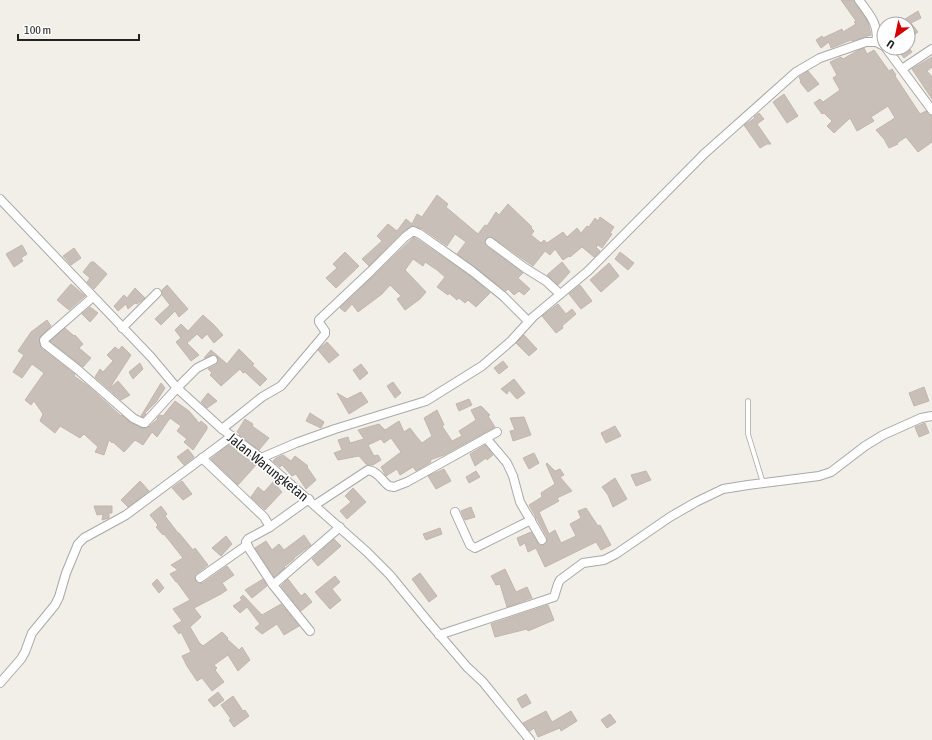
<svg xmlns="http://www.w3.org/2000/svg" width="932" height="740" font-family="'Asap Condensed',sans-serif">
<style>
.building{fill:#c7bfb8;stroke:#c4b6ab}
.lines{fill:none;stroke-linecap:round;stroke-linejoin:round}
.service-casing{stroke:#a9a9a9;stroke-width:5.5}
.minor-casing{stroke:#a9a9a9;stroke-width:10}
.service{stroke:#fff;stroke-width:4}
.minor{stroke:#fff;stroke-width:8}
.labels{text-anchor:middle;stroke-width:3;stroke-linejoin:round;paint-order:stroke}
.street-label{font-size:14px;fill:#222;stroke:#fff}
</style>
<rect width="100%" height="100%" fill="#f2efe9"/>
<g class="building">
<path d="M841 0H854L868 22 871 35 852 41 851 40 831 48 829 42 821 48 816 40 822 36 823 38 842 29 843 32 856 24 854 22 856 21Z"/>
<path d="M918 11 921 18 911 23 918 32 908 40V24H897Z"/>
<path d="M864 48 867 54 874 50 889 71 892 69 896 75 895 76 920 114 926 111 929 115H932V142L918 152 906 137 897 143 898 144 889 148 884 139 876 130 895 118 888 106 871 117 874 121 857 131 850 118 834 133 827 126 832 121 824 113 822 114 814 103 820 99 823 102 840 90 833 78 837 75 830 62 841 57 843 59 857 51Z"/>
<path d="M896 48H909L912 52 904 58Z"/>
<path d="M932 57V67L927 71 932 77V99L912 69Z"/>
<path d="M808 71 819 84 808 92 800 82 801 81 799 77Z"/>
<path d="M784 94 798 116 787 123 773 102Z"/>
<path d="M759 113 764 119 757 124 771 144H767L760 148 744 125 755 118 754 117Z"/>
<path d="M437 195 448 204 446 207 478 234 485 225 487 226 496 212 499 215 508 204 532 227 531 228 534 231 531 235 541 243 544 240 547 243 563 232 567 237 577 228 581 233 587 226 589 227 595 218 598 221 600 217 614 227 610 233 612 234 602 248 598 245 596 247 600 251 594 257 582 247 570 257 569 256 563 260 555 249 550 255 545 251 533 266 493 238 487 237 485 242 486 246 523 273 518 278 530 289 524 295 519 291 514 295 508 289 506 291 457 254 466 242 455 234 447 246 423 229 412 226 401 233 369 266 362 259 382 241 377 236 388 224 397 231 406 219 412 224 417 214 422 217Z"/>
<path d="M414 237 469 275 490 293 476 307 468 300 465 303 459 298 457 300 449 293 448 295 437 287 445 277 437 270 425 262 423 266 413 259 405 270 426 292 420 299 405 310 397 299 401 296 390 285 382 294 358 312 352 304 345 312 340 308Z"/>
<path d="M22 245 27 254 21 258 23 261 14 267 6 254Z"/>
<path d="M74 248 81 258 71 265 63 256Z"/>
<path d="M345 252 359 266 336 288 326 278 337 268 333 264Z"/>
<path d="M620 252 634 263 628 270 615 259Z"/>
<path d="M91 262H94L107 274 94 289 87 282 90 278 83 272Z"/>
<path d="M562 262 570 272 558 285 547 275Z"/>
<path d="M609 263 619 276 601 292 590 280Z"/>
<path d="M71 284 85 296 69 310 57 300Z"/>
<path d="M167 285 188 309 179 317 175 311 161 325 155 319 170 305 162 295V290Z"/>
<path d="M580 285 592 301 581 309 569 294Z"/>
<path d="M135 288 145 298 137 304 135 303 128 309 126 304 118 311 114 306 124 295 127 298Z"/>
<path d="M558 304 566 314 572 309 576 314 562 326 563 328 556 333 542 316Z"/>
<path d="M90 307 98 313 90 322 82 314Z"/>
<path d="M203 315 214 325 223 335 214 343 207 334 202 339 197 334 187 343 199 355 191 361 176 342 181 338 175 330 181 324 188 331Z"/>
<path d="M47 320 51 326 39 338 41 348 73 373 75 374 74 376 88 386 121 416 122 415 130 422 141 428H147L158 419 157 418 160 415 163 416 175 401 189 411 199 423 201 421 207 426V429L193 450 184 442 187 439 177 431 181 426 170 418 157 437 152 432 143 445 135 440 124 452 113 442 112 443 109 440 104 455 95 452 98 447 84 434 80 438 60 426 55 433 40 421 43 414 34 401 31 405 25 400 44 373 32 364 22 378 13 372 24 355 18 351 31 332Z"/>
<path d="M65 328 74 336 75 335 83 344 79 348 91 358 83 367 50 341Z"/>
<path d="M524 335 537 349 529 356 516 343Z"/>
<path d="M327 342 339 355 329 363 318 350Z"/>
<path d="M122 346 131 355 109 389 118 381 130 395 121 400 95 377 100 369 103 372 113 361 107 355 115 347 119 350Z"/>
<path d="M239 349 254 364 252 365 267 379 260 386 245 372 243 373 240 369 221 386 210 375 212 373 208 369 216 365 218 360 216 356 214 355 204 358 211 350 227 364Z"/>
<path d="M503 361 508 367 499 374 494 368Z"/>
<path d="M140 363 143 369 133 379 129 372Z"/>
<path d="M361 364 368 373 360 380 353 370Z"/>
<path d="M514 379 525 393 517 399 509 390 507 394 501 389Z"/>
<path d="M393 382 401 393 395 398 387 386Z"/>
<path d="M161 383 165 388 156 402 145 413 146 414 143 417 141 416Z"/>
<path d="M924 387 929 401 914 406 909 393Z"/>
<path d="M361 392 368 402 349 414 337 393 347 399Z"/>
<path d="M208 393 217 401 207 408 201 402Z"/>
<path d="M469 399 472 405 459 411 456 404Z"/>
<path d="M481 406 490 415 488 416 495 427 444 455 430 460 431 462 416 471 413 467 400 475 397 469 386 476 381 467 401 452 391 438 384 443 381 439 368 445 374 456 378 455 381 460 373 465H367L359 456 338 460 334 453 342 450 338 440 348 437 350 443 364 439 358 430 379 424 385 430 399 421 404 432 410 428 416 436 422 443 432 436 424 418 437 410 444 425 442 426 452 441 462 436 459 431 476 420 471 410Z"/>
<path d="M310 413 324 422 321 428 306 421Z"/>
<path d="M524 417 531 435 513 441 510 431 515 430 510 418Z"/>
<path d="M245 419 253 424 252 426 269 438 259 450 239 435 240 434 237 432Z"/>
<path d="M925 423 929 433 919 437 915 427Z"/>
<path d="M615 426 621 436 606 443 601 433Z"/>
<path d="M230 444 237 450 236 451 256 465 238 485 211 459Z"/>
<path d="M485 445 493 455 487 460 486 458 475 466 470 454Z"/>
<path d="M188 449 194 457 184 465 177 457Z"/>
<path d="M534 453 539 463 529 469 523 458Z"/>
<path d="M283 455 291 461 295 456 308 466 307 467 316 480 306 489 296 474 292 476 282 465 280 467 273 461 276 458Z"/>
<path d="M547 463 555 471 560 469 564 475 560 477 572 491 557 498 559 501 539 512 549 534 555 530 561 543 576 536 570 524 581 518 578 511 586 508 598 526 600 525 611 545 601 550 596 542 545 567 536 548 528 552 525 543 520 546 517 538 531 532 539 545H542L547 542V537L529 505 542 497 541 493 555 484 546 464Z"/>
<path d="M444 469 451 481 436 489 428 476Z"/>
<path d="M476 471 480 477 469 483 466 477Z"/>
<path d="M646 471 651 480 636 486 631 475Z"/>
<path d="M615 478 627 499 613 507 608 495 602 487Z"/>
<path d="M140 481 149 491 128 507 121 500Z"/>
<path d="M182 481 192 494 183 500 172 488Z"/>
<path d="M273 482 282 492 265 510 251 497 258 487 264 492Z"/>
<path d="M353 488 366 502 347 519 340 511 351 502 345 496Z"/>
<path d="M94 506H112V513H109V518L102 520 103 514 97 515Z"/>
<path d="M161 506 167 514 165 516 178 533H179L193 550 195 548 208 565 195 575 196 581 200 583H203L227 566 234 575 222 583 227 590 221 594 194 608 201 617 190 627 200 644H201L203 646 222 632 228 638 227 639 239 650 242 647 250 660 238 671 228 655 214 665 217 668 215 670 224 682 212 691 202 678 197 681 187 666 182 656 191 652 181 632 179 634 173 626 182 621 173 609 190 600 177 582H176L170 574 178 570 171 565 183 558 164 534 163 535 156 527 158 525 150 515Z"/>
<path d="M471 507 475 517 465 520 461 511Z"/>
<path d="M440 528 442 534 426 540 423 534Z"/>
<path d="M304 535 311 545 294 558V559L284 567 285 568 274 577 255 548 266 541 272 550 279 544 284 550Z"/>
<path d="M226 536 232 544 221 556 212 548Z"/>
<path d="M334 539 341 546 318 566 312 559Z"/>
<path d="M505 569 516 592 527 587 532 598 507 607 500 584 496 585 491 576Z"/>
<path d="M420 573 437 596 429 602 412 579Z"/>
<path d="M335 576 340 582 332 589 341 600 330 609 315 592Z"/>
<path d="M157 579 164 588 159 593 152 584Z"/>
<path d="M263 579 267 586 252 598 245 590Z"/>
<path d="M288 579 301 596 305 593 312 602 301 611 281 586Z"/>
<path d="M243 595 262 615 281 604 299 626 284 635 277 624 262 634 255 628 260 624 247 607 240 613 233 606 242 600 240 598Z"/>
<path d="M548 605 554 620 528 631 527 629 495 637 491 624Z"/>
<path d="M218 692 224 700 214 707 208 700Z"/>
<path d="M526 694 531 703 522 708 517 699Z"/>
<path d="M233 696 243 711 245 710 249 716 234 727 229 720 231 719 221 705Z"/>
<path d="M546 711 552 722 571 711 577 721 561 731 560 728 538 737 534 728 530 731 523 723Z"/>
<path d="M610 714 616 722 607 728 601 720Z"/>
</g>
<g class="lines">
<defs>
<path id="service" d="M748 401V434L763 483"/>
<g id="minor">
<path d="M859 0C868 13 880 25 876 42"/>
<path d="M886 48 932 110"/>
<path d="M902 69 932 49"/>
<path d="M0 199 151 357 177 388 222 429 261 458 367 552 390 575 426 619 467 667 483 682 530 740"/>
<path d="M490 242 525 268 546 281 560 294"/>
<path d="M93 297 47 337 44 340 45 344 77 369 133 418 143 423H145L177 388 197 368 213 360"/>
<path d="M122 328 157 293"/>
<path d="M222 429 262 397 281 386 325 334V331L319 322V320L371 271 405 237 413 231 420 234 472 271 503 296 528 321"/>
<path d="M486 438 507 463 513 476 520 502 542 540"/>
<path d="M202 458 264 517 270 527"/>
<path d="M261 458 296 443 335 429 426 401 482 366 511 341 533 317 588 271 704 154 796 72 820 58 866 42H876L884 46"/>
<path d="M309 499 270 527 248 539 246 542 250 550 273 585 310 631"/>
<path d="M315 505 368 470C378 471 382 481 389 486L394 487 407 482 497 432"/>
<path d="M455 512 470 545 475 548 531 520"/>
<path d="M200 578 247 545"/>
<path d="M273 585 340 527"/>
<path d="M439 635 554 597 558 584 560 580 583 563 604 560 616 554 670 517 696 502 723 489 748 485 819 476 831 472 865 446 883 435 921 418 932 416"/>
<path d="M0 683 21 659 25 652 32 633 55 605 59 597 66 573 78 544 84 538 126 515 232 436"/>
</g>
</defs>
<use href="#service" class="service-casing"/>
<use href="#minor" class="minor-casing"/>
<use href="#service" class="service"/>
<use href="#minor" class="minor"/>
</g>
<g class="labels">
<g class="street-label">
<text transform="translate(268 467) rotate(39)" y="5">Jalan Warungketan</text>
</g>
</g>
<g transform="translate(896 36) rotate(213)"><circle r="19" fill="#ffffff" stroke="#a7a7a7"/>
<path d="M0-3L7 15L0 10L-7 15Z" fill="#d40000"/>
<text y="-6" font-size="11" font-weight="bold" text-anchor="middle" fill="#222222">U</text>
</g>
<path d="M18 34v6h121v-6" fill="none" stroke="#222222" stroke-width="2"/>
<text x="24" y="34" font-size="12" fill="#222222" stroke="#ffffff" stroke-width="3" paint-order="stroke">100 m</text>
</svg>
